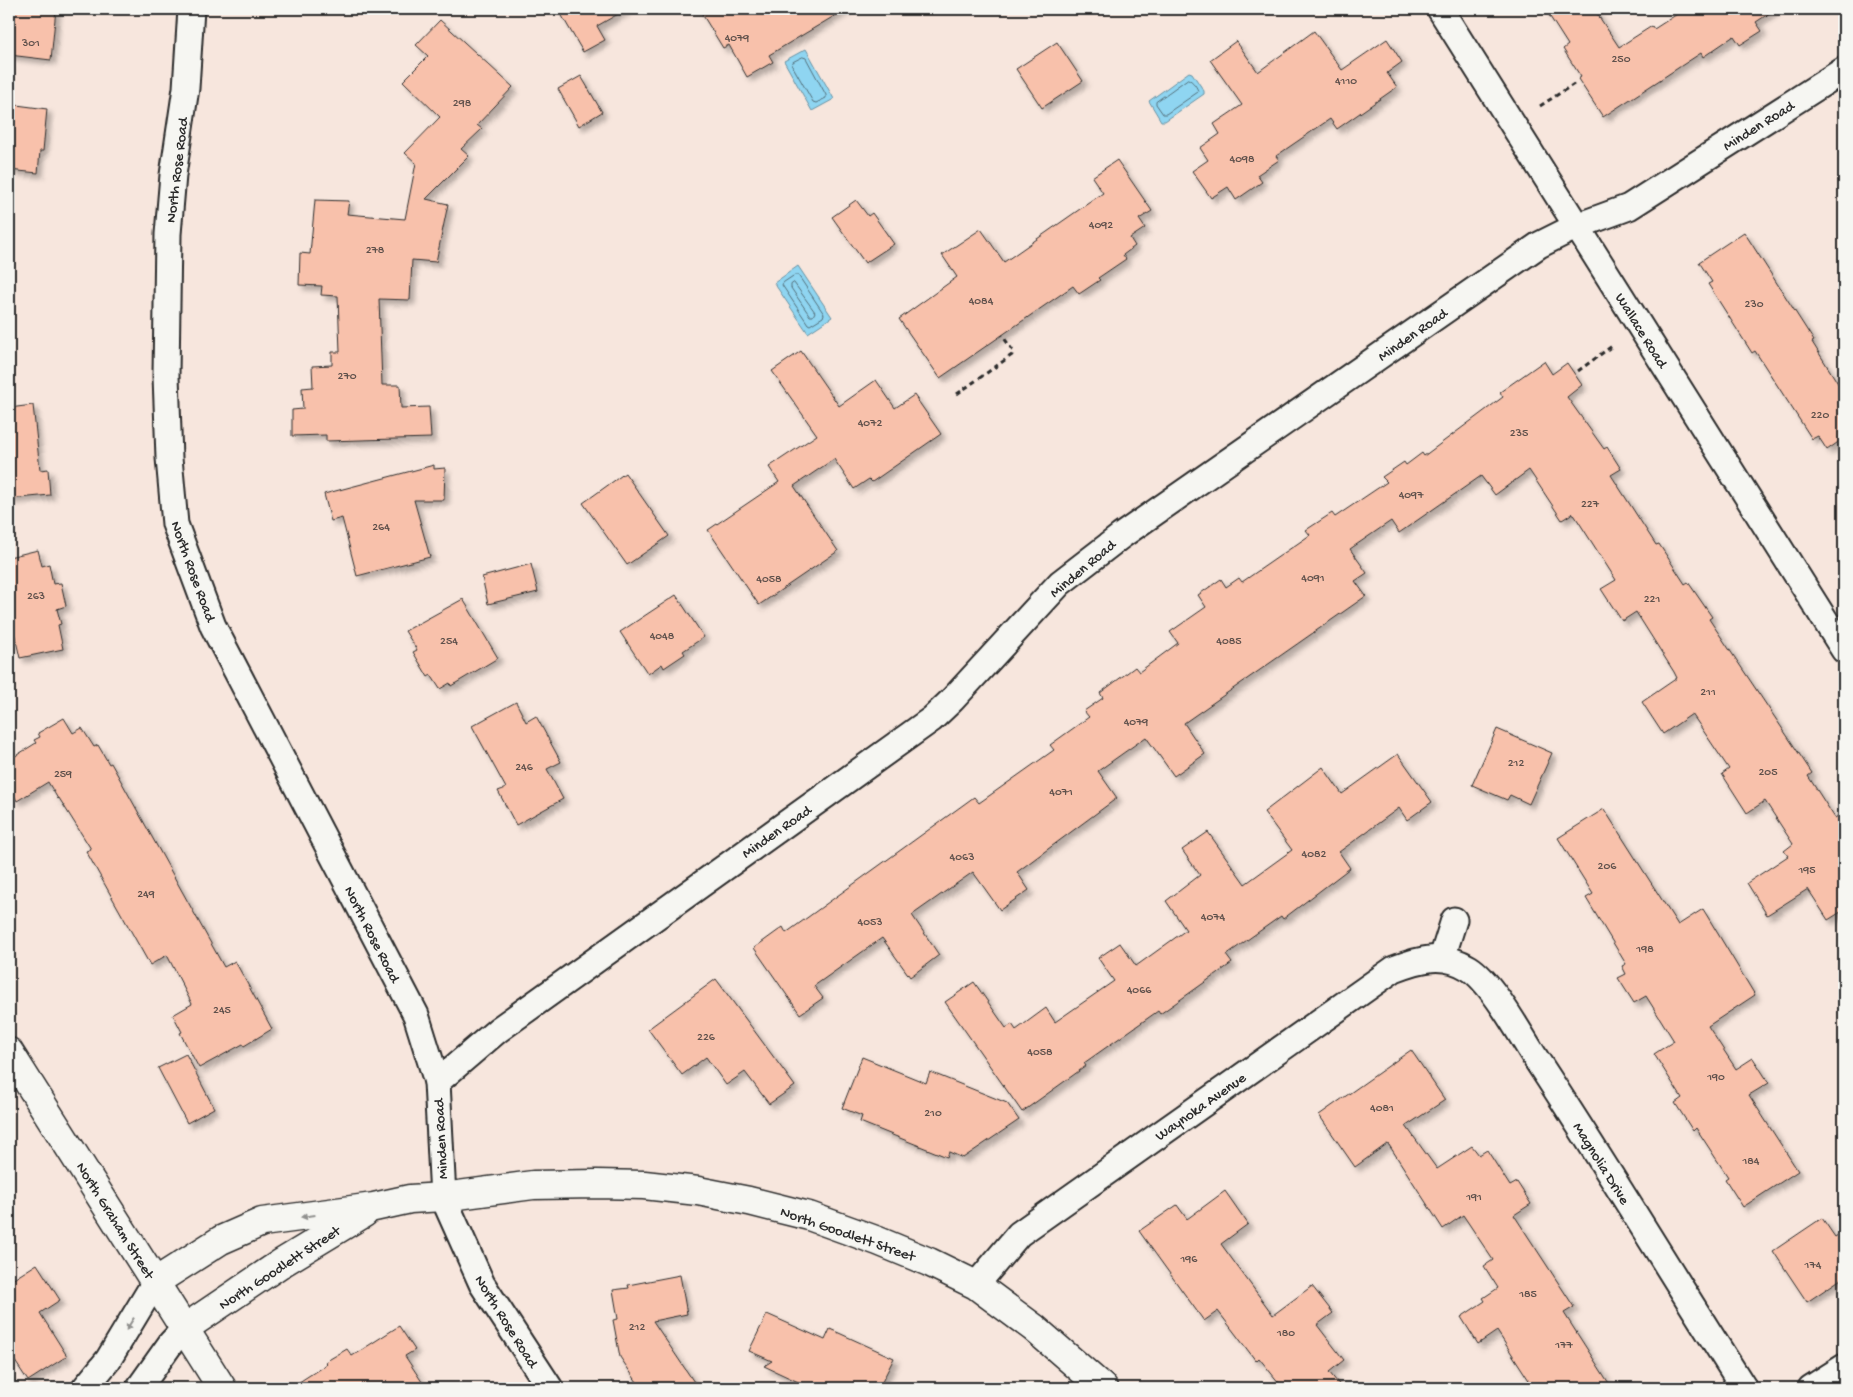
<svg xmlns="http://www.w3.org/2000/svg" width="1853" height="1397" font-family="'Gochi Hand',sans-serif">
<style>
.water{fill:#8fd5f1;stroke:#6791a2}
.lines{fill:none;stroke-linecap:round;stroke-linejoin:round}
.shore{stroke:#536f7a;stroke-width:1}
.building{fill:#f8c1ab;stroke:#2b2b2b;filter:url(#shadow)}
.street-casing{stroke:#2b2b2b;stroke-width:29}
.secondary-casing{stroke:#2b2b2b;stroke-width:31}
.path{stroke:#2b2b2b;stroke-width:3;stroke-dasharray:5 4;stroke-linecap:butt}
.street{stroke:#f6f6f2;stroke-width:25}
.secondary{stroke:#f6f6f2;stroke-width:28}
.oneway{fill:#90908e}
.labels{text-anchor:middle;stroke-width:4;stroke-linejoin:round;paint-order:stroke}
.number-label{font-size:12px;fill:#5e504b}
.street-label{font-size:15px;fill:#2b2b2b;stroke:#f6f6f2}
</style>
<defs>
<filter id="shadow"><feDropShadow dx="4.5" dy="4.5" stdDeviation="2.5" flood-color="#0004"/></filter>
</defs>
<rect width="100%" height="100%" fill="#f7e6dd"/>
<filter id="ink" filterUnits="userSpaceOnUse"><feTurbulence type="fractalNoise" baseFrequency=".02" numOctaves="2"/><feDisplacementMap in="SourceGraphic" scale="10" xChannelSelector="R" yChannelSelector="G"/><feConvolveMatrix kernelMatrix="1 2 1 2 8 2 1 2 1" color-interpolation-filters="sRGB"/></filter>
<g filter="url(#ink)">
<g class="water">
<path d="M806 49 834 99 812 111 784 61Z"/>
<path d="M1189 72 1192 73 1204 91V94L1165 121H1161L1149 101Z"/>
<path d="M798 266 832 317 808 333 774 283Z"/>
</g>
<g class="lines">
<g class="shore">
<path d="M803 57 806 58 826 95V98L816 103 813 102 792 65 793 62Z"/>
<path d="M1188 79C1192 80 1198 88 1198 92L1166 114H1163L1156 104V102Z"/>
<path d="M795 275H798L824 314 823 317 810 325 808 324 782 285 783 283Z"/>
<path d="M794 283 815 312 813 316H810L791 288V285Z"/>
</g>
</g>
<g class="building">
<path d="M9 9H56L51 60 9 55Z"/>
<path d="M558 9H627L597 26 605 40 583 52Z"/>
<path d="M699 9H846L769 55 773 62 747 77 729 45 723 48Z"/>
<path d="M1545 9H1594L1619 47 1652 26 1654 29 1685 9H1776L1756 22 1762 31 1740 45 1734 36 1703 57 1701 53 1603 117 1578 79 1581 77 1563 49 1568 45Z"/>
<path d="M440 20 513 87 477 125 482 129 461 149 469 156 426 199 448 204 436 262 412 260 410 300 379 299 382 385H400L401 408 429 407 431 438 326 441V435L292 436V410L303 409 302 388 313 387 312 366 332 365V352H340L338 296 321 295 322 286 299 285 300 253 310 254 315 200 349 201 347 214 405 219 416 163 405 153 440 117 403 81 428 56 416 45Z"/>
<path d="M1314 31 1342 70 1387 39 1402 62 1387 73 1397 87 1337 129 1330 119 1276 156 1279 160 1257 175 1262 182 1236 200 1228 187 1211 198 1192 171 1208 160 1200 148 1220 134 1214 124 1242 105 1210 60 1236 41 1258 72Z"/>
<path d="M1057 42 1083 81 1042 108 1016 69Z"/>
<path d="M581 76 602 112 579 126 558 89Z"/>
<path d="M9 104 47 109 43 151H40L38 173 9 170Z"/>
<path d="M1117 160 1152 211 1139 219 1145 228 1130 238 1135 246 1123 255 1126 259 1098 278 1100 280 1079 294 1073 286 940 378 899 319 957 277 942 255 981 229 1004 262 1103 193 1092 177Z"/>
<path d="M856 200 868 216 872 213 894 244 865 263 832 217Z"/>
<path d="M1744 232 1814 341 1812 342 1844 393V438L1827 450 1818 436 1812 439 1755 351 1752 353 1708 284 1712 282 1699 262Z"/>
<path d="M801 351 839 406 876 380 895 408 914 395 941 434 872 482 869 479 854 489 834 459 794 486 838 551 759 605 708 530 779 482 769 467 817 435 772 371Z"/>
<path d="M1544 361 1552 374 1567 363 1582 385 1567 397 1604 449 1607 447 1621 469 1611 475 1656 545 1659 544 1685 584 1688 582 1712 617 1709 619 1812 773 1808 776 1835 818 1844 812V910L1828 920 1808 889 1767 915 1747 883 1788 856 1784 851 1793 844 1765 801 1747 813 1722 774 1729 769 1692 714 1663 734 1642 702 1677 678 1674 672 1636 612 1622 621 1601 589 1616 580 1573 513 1562 520 1529 470 1495 495 1481 476 1399 533 1391 521 1350 549 1367 573 1355 581 1366 596 1184 723 1205 754 1174 776 1146 737 1098 771 1117 798 1017 872 1029 890 1000 910 973 872 912 915 939 955 910 977 882 938 814 986 823 998 800 1014 754 948 783 927 786 933 974 797 979 803 1054 750 1050 745 1089 717 1084 711 1103 698 1100 693 1135 667 1139 672 1178 643 1170 632 1206 607 1198 595 1221 579 1226 587 1239 578 1242 582 1310 535 1306 530 1332 513 1335 517 1387 482 1382 477 1404 462 1406 465 1422 453 1424 456 1503 397 1500 392Z"/>
<path d="M33 405 40 470 48 469 50 495 9 499V408Z"/>
<path d="M434 465V469L445 468 444 500H414L430 557 357 576 342 518 331 521 324 494Z"/>
<path d="M625 473 669 536 627 565 583 503Z"/>
<path d="M38 550 42 566 49 564 53 584 61 583 66 606 57 609 61 624 58 625 63 649 20 658 14 632 9 633V557Z"/>
<path d="M531 564 538 592 488 604 482 577Z"/>
<path d="M676 595 704 637 683 651 685 654 664 668 662 664 648 674 620 632Z"/>
<path d="M463 599 498 658 451 686 450 683 440 689 431 675 428 677 413 652 417 650 405 631Z"/>
<path d="M516 702 526 722 536 716 561 762 547 769 563 799 516 825 498 791 506 788 472 726Z"/>
<path d="M64 718 73 733 82 728 94 747 98 745 109 764 111 763 224 967 235 961 272 1029 244 1046 243 1044 199 1068 180 1033 182 1032 173 1015 192 1004 167 955 150 965 86 851 91 849 59 798 58 799 48 782 17 801 9 786V760L36 743 34 740 40 737 38 733Z"/>
<path d="M1497 729 1552 753 1529 804 1510 795 1507 800 1472 785Z"/>
<path d="M1398 754 1432 802 1407 820 1399 808 1339 852 1350 868 1283 919 1281 916 1226 955 1232 963 1160 1014 1158 1011 1084 1063 1086 1066 1022 1112 945 1002 974 982 1006 1028 1012 1024 1016 1030 1046 1008 1055 1022 1114 981 1098 958 1120 943 1136 966 1186 930 1166 901 1200 875 1182 850 1208 832 1245 884 1292 850 1264 812 1323 767 1342 794Z"/>
<path d="M1604 809 1678 925 1703 909 1755 995 1708 1026 1736 1069 1753 1058 1769 1083 1749 1095 1798 1171 1743 1207 1725 1179 1728 1177 1696 1128 1693 1131 1675 1103 1682 1098 1654 1054 1674 1041 1646 996 1634 1003 1618 978 1626 974 1622 966 1626 964 1586 898 1593 894 1558 838Z"/>
<path d="M716 979 795 1086 769 1104 745 1072 726 1085 706 1057 682 1075 648 1029Z"/>
<path d="M1411 1050 1445 1100 1406 1126 1437 1169 1472 1146 1479 1155 1487 1150 1510 1186 1517 1182 1531 1204 1514 1215 1574 1307 1564 1313 1612 1388H1534L1497 1331 1478 1344 1461 1317 1485 1301 1483 1298 1498 1288 1484 1266 1493 1260 1463 1215 1443 1229 1389 1145 1387 1144 1355 1167 1319 1115Z"/>
<path d="M186 1054 214 1108 187 1123 158 1068Z"/>
<path d="M862 1057 926 1083 930 1072 1007 1103 1019 1120 963 1158 949 1152 947 1157 860 1122 862 1116 842 1108Z"/>
<path d="M1225 1191 1248 1224 1221 1244 1273 1315 1312 1286 1333 1313 1317 1325 1344 1360 1329 1372 1342 1388H1283L1259 1358 1256 1361 1218 1311 1204 1321 1139 1231 1177 1205 1187 1219Z"/>
<path d="M1822 1218 1835 1237 1844 1231V1277L1807 1302 1773 1251Z"/>
<path d="M37 1264 60 1300 40 1313 67 1356 28 1381 9 1352V1282Z"/>
<path d="M680 1275 687 1314 653 1321 698 1388H641L620 1357 613 1320 618 1319 613 1290 629 1288 628 1285Z"/>
<path d="M767 1314 825 1340 830 1329 894 1358 879 1388H811L764 1366 772 1361 749 1351Z"/>
<path d="M399 1326 415 1350 405 1356 426 1388H290L327 1364 325 1362 347 1349 352 1356Z"/>
</g>
<g class="lines">
<defs>
<g id="street">
<path d="M191 9 186 88 173 175 168 234 166 376 169 458 175 524 213 626 416 1015 437 1082"/>
<path d="M1440 9 1844 650"/>
<path d="M1442 958 1454 920"/>
<path d="M976 1285 1019 1234 1394 969C1420 959 1443 952 1469 968 1493 983 1522 1038 1538 1062 1609 1170 1675 1280 1744 1388"/>
<path d="M85 1388 108 1360 155 1282"/>
<path d="M139 1388 171 1343 185 1328"/>
<path d="M550 1388 482 1284 443 1197 437 1082 498 1030 932 719 952 700 1060 583 1121 536 1539 245 1577 226 1629 207 1844 70"/>
<path d="M1811 1388 1844 1367"/>
</g>
<g id="secondary">
<path d="M9 1052 222 1388"/>
<path d="M155 1282 221 1240 262 1222 374 1207 410 1199 443 1197 533 1185 597 1184 644 1185 698 1191 749 1201 809 1216 878 1241 929 1262 976 1285 1034 1328 1103 1388"/>
<path d="M185 1328 280 1264 364 1213"/>
</g>
</defs>
<use href="#street" class="street-casing"/>
<use href="#secondary" class="secondary-casing"/>
<g class="path">
<path d="M1540 106 1574 84"/>
<path d="M1578 371 1612 346"/>
<path d="M957 394 1012 355 1013 351 1002 335"/>
</g>
<use href="#street" class="street"/>
<use href="#secondary" class="secondary"/>
</g>
<defs><path id="oneway-solid" d="M-6-.8H1V-3.2L6.5 0L1 3.2V.8H-6Z" transform="scale(1.25)"/></defs>
<g class="oneway">
<use href="#oneway-solid" transform="translate(308 1216) rotate(172)"/>
<use href="#oneway-solid" transform="translate(130 1324) rotate(122)"/>
</g>
</g>
<g class="labels">
<g class="number-label">
<text x="737" y="41">4079</text>
<text x="31" y="46">301</text>
<text x="1621" y="62">250</text>
<text x="1346" y="84">4110</text>
<text x="462" y="106">298</text>
<text x="1242" y="162">4098</text>
<text x="1101" y="228">4092</text>
<text x="375" y="253">278</text>
<text x="981" y="304">4084</text>
<text x="1754" y="307">230</text>
<text x="347" y="379">270</text>
<text x="1820" y="418">220</text>
<text x="870" y="426">4072</text>
<text x="1519" y="436">235</text>
<text x="1411" y="498">4097</text>
<text x="1590" y="507">227</text>
<text x="381" y="530">264</text>
<text x="1313" y="581">4091</text>
<text x="769" y="582">4058</text>
<text x="36" y="599">263</text>
<text x="1652" y="602">221</text>
<text x="662" y="639">4048</text>
<text x="449" y="644">254</text>
<text x="1229" y="644">4085</text>
<text x="1708" y="695">211</text>
<text x="1136" y="725">4079</text>
<text x="1516" y="766">212</text>
<text x="524" y="770">246</text>
<text x="1768" y="775">205</text>
<text x="63" y="777">259</text>
<text x="1061" y="795">4071</text>
<text x="1314" y="857">4082</text>
<text x="962" y="860">4063</text>
<text x="1607" y="869">206</text>
<text x="1807" y="873">195</text>
<text x="146" y="897">249</text>
<text x="1213" y="920">4074</text>
<text x="870" y="925">4053</text>
<text x="1645" y="952">198</text>
<text x="1139" y="993">4066</text>
<text x="222" y="1013">245</text>
<text x="706" y="1040">226</text>
<text x="1040" y="1055">4058</text>
<text x="1716" y="1080">190</text>
<text x="1382" y="1111">4081</text>
<text x="933" y="1116">210</text>
<text x="1751" y="1164">184</text>
<text x="1474" y="1200">191</text>
<text x="1189" y="1262">196</text>
<text x="1813" y="1268">174</text>
<text x="1528" y="1297">185</text>
<text x="637" y="1330">212</text>
<text x="1286" y="1336">180</text>
<text x="1564" y="1348">177</text>
</g>
<g class="street-label">
<text transform="translate(1758 125) rotate(-32)" y="5">Minden Road</text>
<text transform="translate(176 170) rotate(-83)" y="5">North Rose Road</text>
<text transform="translate(1642 330) rotate(58)" y="5">Wallace Road</text>
<text transform="translate(1412 334) rotate(-35)" y="5">Minden Road</text>
<text transform="translate(1082 568) rotate(-40)" y="5">Minden Road</text>
<text transform="translate(194 571) rotate(70)" y="5">North Rose Road</text>
<text transform="translate(776 831) rotate(-35)" y="5">Minden Road</text>
<text transform="translate(373 934) rotate(63)" y="5">North Rose Road</text>
<text transform="translate(1200 1106) rotate(-35)" y="5">Waynoka Avenue</text>
<text transform="translate(440 1139) rotate(-93)" y="5">Minden Road</text>
<text transform="translate(1602 1163) rotate(58)" y="5">Magnolia Drive</text>
<text transform="translate(116 1220) rotate(58)" y="5">North Graham Street</text>
<text transform="translate(848 1233) rotate(19)" y="5">North Goodlett Street</text>
<text transform="translate(279 1267) rotate(-33)" y="5">North Goodlett Street</text>
<text transform="translate(507 1321) rotate(58)" y="5">North Rose Road</text>
</g>
</g>
<rect width="1853" height="1397" fill="none" stroke="#f6f6f2" stroke-width="30"/>
<rect x="15" y="15" width="1823" height="1367" fill="none" stroke="#2b2b2b" stroke-width="2" filter="url(#ink)"/>
</svg>
